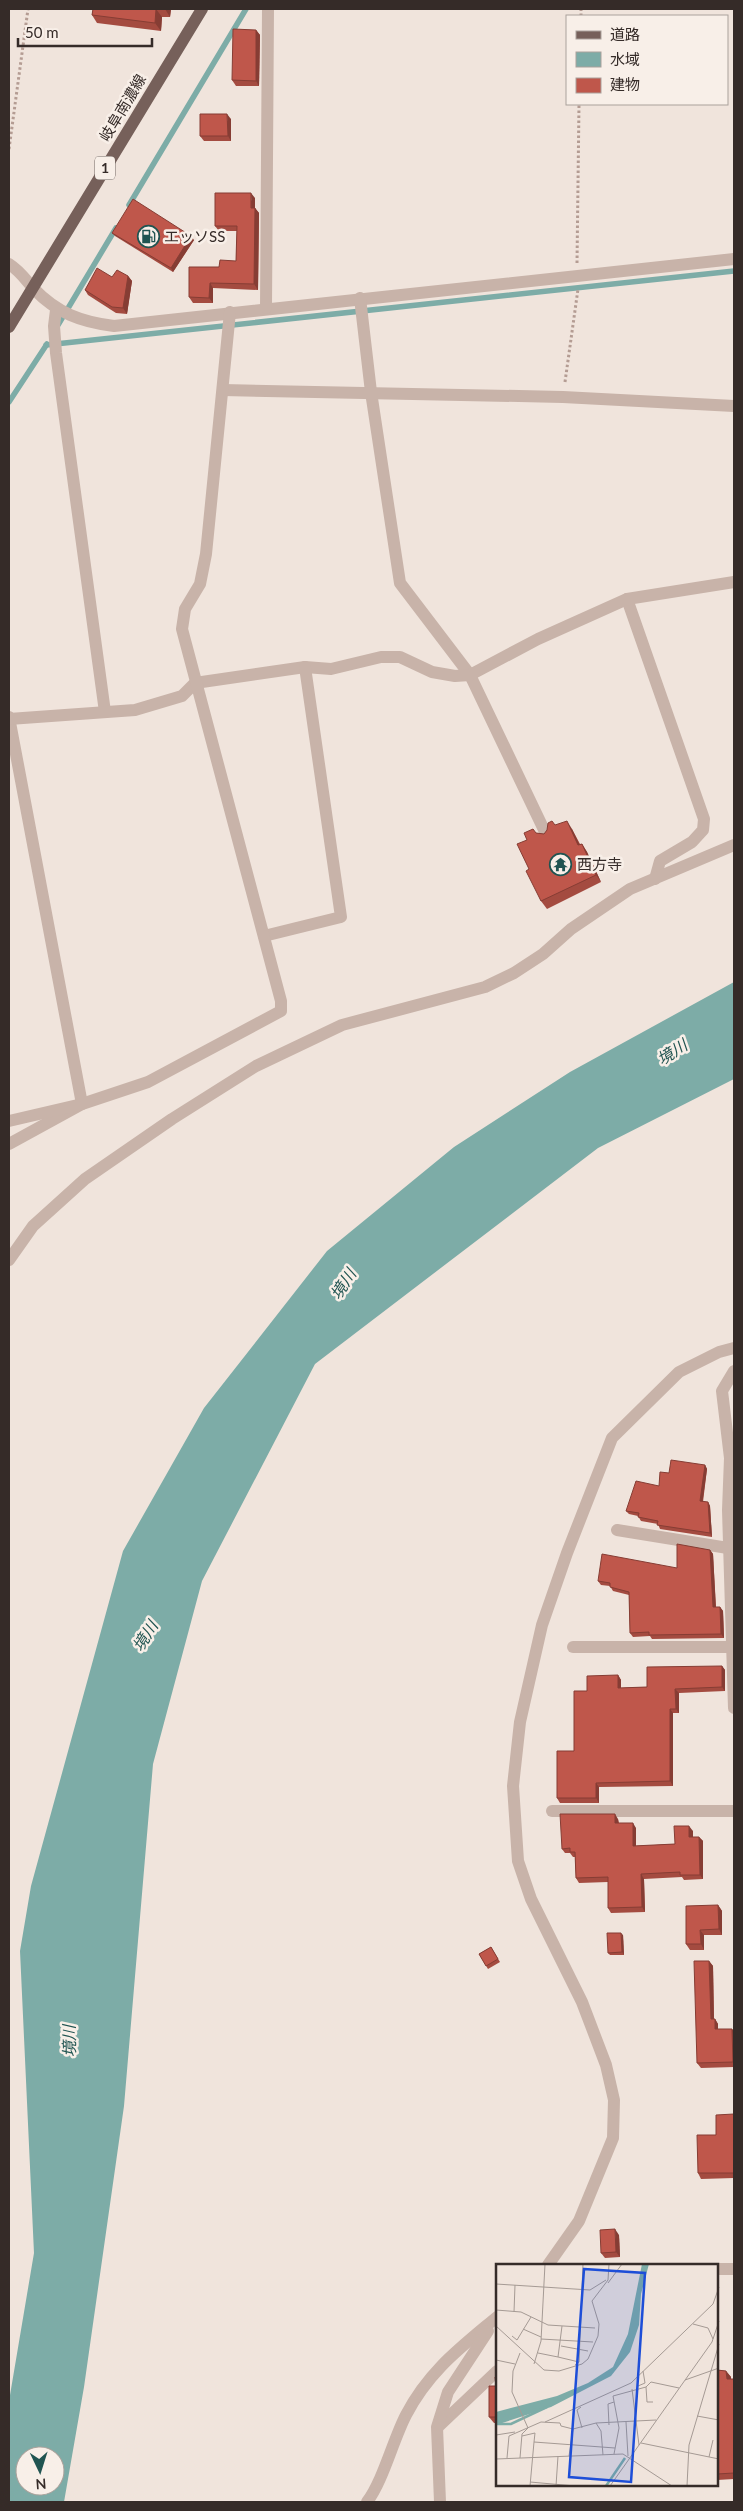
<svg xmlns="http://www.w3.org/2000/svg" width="743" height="2511" font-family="Lato,'Noto Sans JP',sans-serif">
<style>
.water{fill:#7daca7;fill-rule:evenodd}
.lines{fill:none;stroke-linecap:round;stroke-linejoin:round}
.stream{stroke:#7daca7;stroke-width:5.5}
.path{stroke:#b49c93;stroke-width:3;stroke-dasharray:2.5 2.5;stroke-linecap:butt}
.minor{stroke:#c8b3a9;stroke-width:12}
.major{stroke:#76605a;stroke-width:12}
.wall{fill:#a44b40}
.shaded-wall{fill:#863d34}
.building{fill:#bf574b;stroke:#863d34}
.labels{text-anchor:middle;stroke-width:5;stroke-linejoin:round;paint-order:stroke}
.shield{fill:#f8efe8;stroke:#706662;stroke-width:1}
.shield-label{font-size:14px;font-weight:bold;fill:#352b28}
.street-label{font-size:15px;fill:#352b28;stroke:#f8efe8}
.poi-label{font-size:15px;fill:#352b28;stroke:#f8efe8;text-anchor:start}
.water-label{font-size:16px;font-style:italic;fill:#205451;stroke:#f8efe8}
.inset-river{fill:none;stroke:#7daca7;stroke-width:2.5}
.inset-road{fill:none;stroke:#a59a94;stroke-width:1}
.view{fill:#1d4ed8;fill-opacity:0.15;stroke:#1d4ed8;stroke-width:2.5}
.inset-edge{fill:none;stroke:#352b28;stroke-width:2.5}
</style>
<rect width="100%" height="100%" fill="#f0e4dc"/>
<path class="water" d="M734 982V1079L598 1148 315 1364 202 1581 153 1764 124 2106 84 2387 64 2502H9V2401L34 2253 20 1951 31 1886 123 1551 204 1408 327 1251 454 1147 570 1072ZM25 2456H55V2486H25Z"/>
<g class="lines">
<g class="stream">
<path d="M129 205 246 9"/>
<path d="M58 325 116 228"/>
<path d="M46 345 734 271"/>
<path d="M9 402 47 344"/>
</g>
<g class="path">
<path d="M581 16V9"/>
<path d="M9 149 28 9"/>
<path d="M577 263 579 104"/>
<path d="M565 382 578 289"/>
</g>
<g class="minor">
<path d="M9 264C20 271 25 279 34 289 57 313 81 322 114 326L734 259"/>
<path d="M360 298 371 392 400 583 470 675 546 834"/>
<path d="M266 308 268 9"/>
<path d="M56 310 54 326 56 353 105 712"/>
<path d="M223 390 563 397 734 406"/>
<path d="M627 599 704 819 703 830 692 842 660 861 655 879"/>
<path d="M9 717 82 1104 9 1144"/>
<path d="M9 719 135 710 182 696 195 683 305 667 331 669 381 657H400L432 672 455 676 470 675 538 639 627 599 734 582"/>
<path d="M264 936 341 917 305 667"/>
<path d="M9 1121 82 1104 148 1082 281 1011V1001L182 629 185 609 200 584 206 554 230 312"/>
<path d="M9 1260 33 1226 85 1179 172 1119 256 1066 342 1025 485 987 514 973 543 954 571 929 630 889 734 845"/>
<path d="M734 1371 722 1391 730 1458 728 1510 734 1708"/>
<path d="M617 1530 734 1549"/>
<path d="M573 1647H734"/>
<path d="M552 1811H734"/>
<path d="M548 2265 579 2221 613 2138 614 2100 606 2065 582 2002 531 1899 518 1861 513 1786 520 1722 542 1625 567 1553 612 1438 679 1372 719 1352 734 1348"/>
<path d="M717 2269H734"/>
<path d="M439 2426 497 2371"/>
<path d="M367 2502C383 2481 393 2440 406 2415 429 2371 460 2348 497 2317"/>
<path d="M440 2502 437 2427 448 2392 488 2331"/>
</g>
<path class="major" d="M9 327 202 9"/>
</g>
<g class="wall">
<path d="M93 9H171L170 17H162L161 31 97 23 92 15Z"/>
<path d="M256 30 260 35 259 86H236L232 80Z"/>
<path d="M231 119V141H204L200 136Z"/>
<path d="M255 198V208L259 213 258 290 213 288V303H193L189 297 219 267 236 261 237 231H219L215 226Z"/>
<path d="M112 233 194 240 173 272 115 236Z"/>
<path d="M128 276 132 281 127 314 116 313 88 295 85 290 112 277Z"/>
<path d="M555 825 572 829 580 844H582L587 852 601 882 547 909 541 901 529 869 527 840 536 833 544 834Z"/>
<path d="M705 1465 707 1469 703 1502H708L710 1506 712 1537 660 1529 658 1524 641 1521 638 1516 629 1514 626 1511 659 1486 669 1473Z"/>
<path d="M710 1550 713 1554 716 1607H720L723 1611 724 1638 652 1639 650 1636 633 1637 630 1633 629 1595 613 1591 610 1586 601 1585 598 1581 677 1568Z"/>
<path d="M722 1666 725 1670V1691L679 1693V1713H673V1786L599 1787V1803H560L557 1798 574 1751 587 1691 618 1675 621 1680V1688L647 1687Z"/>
<path d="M618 1819 619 1823 636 1828V1846L675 1844 693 1831V1837H699L703 1841V1879L684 1880 682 1877 644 1879 645 1912 611 1913 608 1908V1882L579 1883 576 1878 575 1857H573L570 1853H565L562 1849Z"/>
<path d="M718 1905 722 1911V1935H704V1950H690L686 1944Z"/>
<path d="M623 1935 624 1955H610L608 1953Z"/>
<path d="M491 1947 500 1962 488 1969 479 1954Z"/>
<path d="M709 1961 713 1966 714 2019H715L718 2024V2029H732L734 2032V2067L701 2068 697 2063Z"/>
<path d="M734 2114V2178L701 2179 698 2173 716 2135Z"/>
<path d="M619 2235 620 2257 605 2258 601 2253Z"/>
<path d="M717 2370 726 2371 731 2377V2379H734V2479L717 2480Z"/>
<path d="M497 2377V2423H494L489 2417Z"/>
</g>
<g class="shaded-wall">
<path d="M156 9 162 17 161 31 155 23Z"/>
<path d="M165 9H171L170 17Z"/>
<path d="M256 30 260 35 259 86 256 81Z"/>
<path d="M227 114 231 119V141L228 136Z"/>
<path d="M251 193 255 198V208L259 213 258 290 254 284Z"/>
<path d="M191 236 194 240 173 272 171 268Z"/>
<path d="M128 276 132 281 127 314 123 308Z"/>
<path d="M210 283 213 288V303L209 298Z"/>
<path d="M567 821 572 829 583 852 578 845Z"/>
<path d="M582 844 587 852 601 882 596 875Z"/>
<path d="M705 1465 707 1469 702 1505 700 1501Z"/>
<path d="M708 1502 710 1506 712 1537 710 1533Z"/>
<path d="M710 1550 713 1554 716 1611 713 1607Z"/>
<path d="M720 1607 723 1611 724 1638 721 1634Z"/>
<path d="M722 1666 725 1670V1691L722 1687Z"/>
<path d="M618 1675 621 1680V1692L618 1688Z"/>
<path d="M675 1689 679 1693V1713L676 1709Z"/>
<path d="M670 1709 673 1713V1786L670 1781Z"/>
<path d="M596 1783 599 1787V1803L596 1798Z"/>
<path d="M615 1814 618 1819 619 1828 615 1823Z"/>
<path d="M633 1823 636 1828V1850L633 1846Z"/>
<path d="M689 1826 693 1831V1842L689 1837Z"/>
<path d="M699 1837 703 1841V1879L700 1875Z"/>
<path d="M641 1874 644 1879 645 1912 642 1907Z"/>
<path d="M718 1905 722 1911V1935L719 1929Z"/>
<path d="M700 1930 704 1935V1950L701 1944Z"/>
<path d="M621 1933 623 1935 624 1955 622 1952Z"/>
<path d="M709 1961 713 1966 714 2024 711 2019Z"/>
<path d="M715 2019 718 2024V2034L715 2029Z"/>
<path d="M732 2029 734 2032V2064L733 2062Z"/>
<path d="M615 2229 619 2235 620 2257 616 2252Z"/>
<path d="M726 2371 731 2377V2385L727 2379Z"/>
</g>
<g class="building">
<path d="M93 9H165H156L155 23 92 15Z"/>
<path d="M233 29 256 30V81L232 80Z"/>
<path d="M200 114H227L228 136H200Z"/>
<path d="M215 193H251V208H255L254 284 210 283 209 298 189 297V267H219L220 260 236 261 237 226H215Z"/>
<path d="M133 199 191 236 171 268 112 233Z"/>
<path d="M97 268 112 277 117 270 128 276 123 308 112 307 85 290Z"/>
<path d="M552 821 555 825 567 821 578 845 582 844 596 875 541 901 526 871 529 869 517 844 527 840 524 833 533 829 536 833 544 834 547 830 548 823Z"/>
<path d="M671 1460 705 1465 700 1501 708 1502 710 1533 657 1525 658 1521 638 1517 639 1513 626 1511 636 1481 659 1486 660 1472 669 1473Z"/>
<path d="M677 1544 710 1550 713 1607H720L721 1634 649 1635V1632L630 1633 629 1592 610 1587V1583L598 1581 602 1554 677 1568Z"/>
<path d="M722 1666V1687L675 1689 676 1709H670V1781L596 1783V1798H557V1751H574V1691H587V1676L618 1675V1688L647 1687V1667Z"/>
<path d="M560 1814H615V1823H633V1846L675 1844 674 1826H689V1837H699L700 1875H680V1872L641 1874 642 1907 608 1908V1877L576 1878 575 1852H570V1848L562 1849Z"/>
<path d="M718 1905 719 1929 700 1930 701 1944H686V1906Z"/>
<path d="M607 1933H621L622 1952 608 1953Z"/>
<path d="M491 1947 498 1959 486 1966 479 1954Z"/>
<path d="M694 1961H709L711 2019H715V2029H732L733 2062 697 2063Z"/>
<path d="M734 2114V2173H698L697 2135H716V2115Z"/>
<path d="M615 2229 616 2252 601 2253 600 2230Z"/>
<path d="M717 2370 726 2371 727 2379H734V2473L717 2474Z"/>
<path d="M495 2377H497V2417H489V2386H496Z"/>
</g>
<defs>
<symbol id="fuel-ring" viewBox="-11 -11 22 22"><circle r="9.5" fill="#f8efe8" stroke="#205451" stroke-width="1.5"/><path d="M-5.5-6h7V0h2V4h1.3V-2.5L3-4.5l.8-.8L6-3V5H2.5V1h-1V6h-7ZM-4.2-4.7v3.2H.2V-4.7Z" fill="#205451"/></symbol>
<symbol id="temple-ring" viewBox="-11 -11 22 22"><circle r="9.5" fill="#f8efe8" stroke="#205451" stroke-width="1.5"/><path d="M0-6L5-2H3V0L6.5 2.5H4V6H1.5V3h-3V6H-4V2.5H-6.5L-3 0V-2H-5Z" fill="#205451"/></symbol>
</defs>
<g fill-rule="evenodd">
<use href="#fuel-ring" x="136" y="224" width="25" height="25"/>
<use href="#temple-ring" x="548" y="852" width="25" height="25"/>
</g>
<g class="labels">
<rect class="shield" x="95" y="156.5" width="20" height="23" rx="4"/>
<g class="shield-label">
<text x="105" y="173">1</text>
</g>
<g class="street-label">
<text transform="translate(123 108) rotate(-59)" y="5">岐阜南濃線</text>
</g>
<g class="poi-label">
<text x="164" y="242">エッソSS</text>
<text x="577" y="870">西方寺</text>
</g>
<g class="water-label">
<text transform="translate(672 1052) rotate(-33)" y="6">境川</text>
<text transform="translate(343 1284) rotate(-57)" y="6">境川</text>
<text transform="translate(145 1636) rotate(-58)" y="6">境川</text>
<text transform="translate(69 2041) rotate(-91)" y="6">境川</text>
</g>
</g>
<g transform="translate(496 2264)">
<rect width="222" height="222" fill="#f0e4dc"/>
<path d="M146 0H153L145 30 143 61 134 88 115 112 55 143 0 161V148L61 132 92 119 117 103 132 70Z" fill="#7daca7"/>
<path class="inset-river" d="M0 160H15L51 143M110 222 129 194"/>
<path class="inset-road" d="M112 19 126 0M0 20 94 26 110 16M0 46 25 48 52 61 99 64M18 48 19 21M197 60 212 64 217 75M0 62 48 106 63 107 86 100 92 95 102 72 103 60 96 37 112 16 113 0M27 65 45 73M16 72 21 76 35 53M45 75 97 78M65 82 92 87M24 89 17 107 16 128 32 164 26 170 24 194M42 89 62 93 66 62M62 93 83 98M0 96 19 100M38 100 45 77 49 0M79 101 83 98 87 0M189 116 223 104M142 122 149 119 147 107M150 123 151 138H157M136 125 143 181M85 143 81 146 86 164M201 152 223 156M49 158 135 119 217 40 223 23M130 158 132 192M100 159 105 167 107 191M113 161 112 140 118 138M0 171 19 168M26 172 39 169 38 178M145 179 223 195M118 190 123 164 117 132 150 123 155 118 183 124M73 192 77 165M213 193 217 176M11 194 13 172 45 158 64 159 65 162 77 165 100 159 160 156M0 195 127 190 176 222M34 218 79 222M34 222 38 178 119 184M60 222 62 192M114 222 216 78 223 57M191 222 193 181 223 80"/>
<path class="view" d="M88 5 149 9 135 218 73 213Z"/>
<rect width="222" height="222" class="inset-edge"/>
</g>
<rect width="743" height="2511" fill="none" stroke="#352b28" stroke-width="20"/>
<rect x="566" y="15" width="162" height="90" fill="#f8efe8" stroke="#aaa19b"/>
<rect x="576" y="31" width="25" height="8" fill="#76605a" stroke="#aaa19b"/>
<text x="610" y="40" font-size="15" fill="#352b28">道路</text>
<rect x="576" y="52" width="25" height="15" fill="#7daca7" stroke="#aaa19b"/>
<text x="610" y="65" font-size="15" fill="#352b28">水域</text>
<rect x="576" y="78" width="25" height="15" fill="#bf574b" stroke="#aaa19b"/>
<text x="610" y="90" font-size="15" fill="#352b28">建物</text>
<g transform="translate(40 2471) rotate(176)"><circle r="24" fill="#f8efe8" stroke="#aaa19b"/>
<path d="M0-4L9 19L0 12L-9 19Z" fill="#205451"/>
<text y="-8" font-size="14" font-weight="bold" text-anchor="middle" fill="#352b28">N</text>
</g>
<path d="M18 38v8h134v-8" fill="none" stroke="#352b28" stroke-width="2.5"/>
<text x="25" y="38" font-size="15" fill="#352b28" stroke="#f8efe8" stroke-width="4" paint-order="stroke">50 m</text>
</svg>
